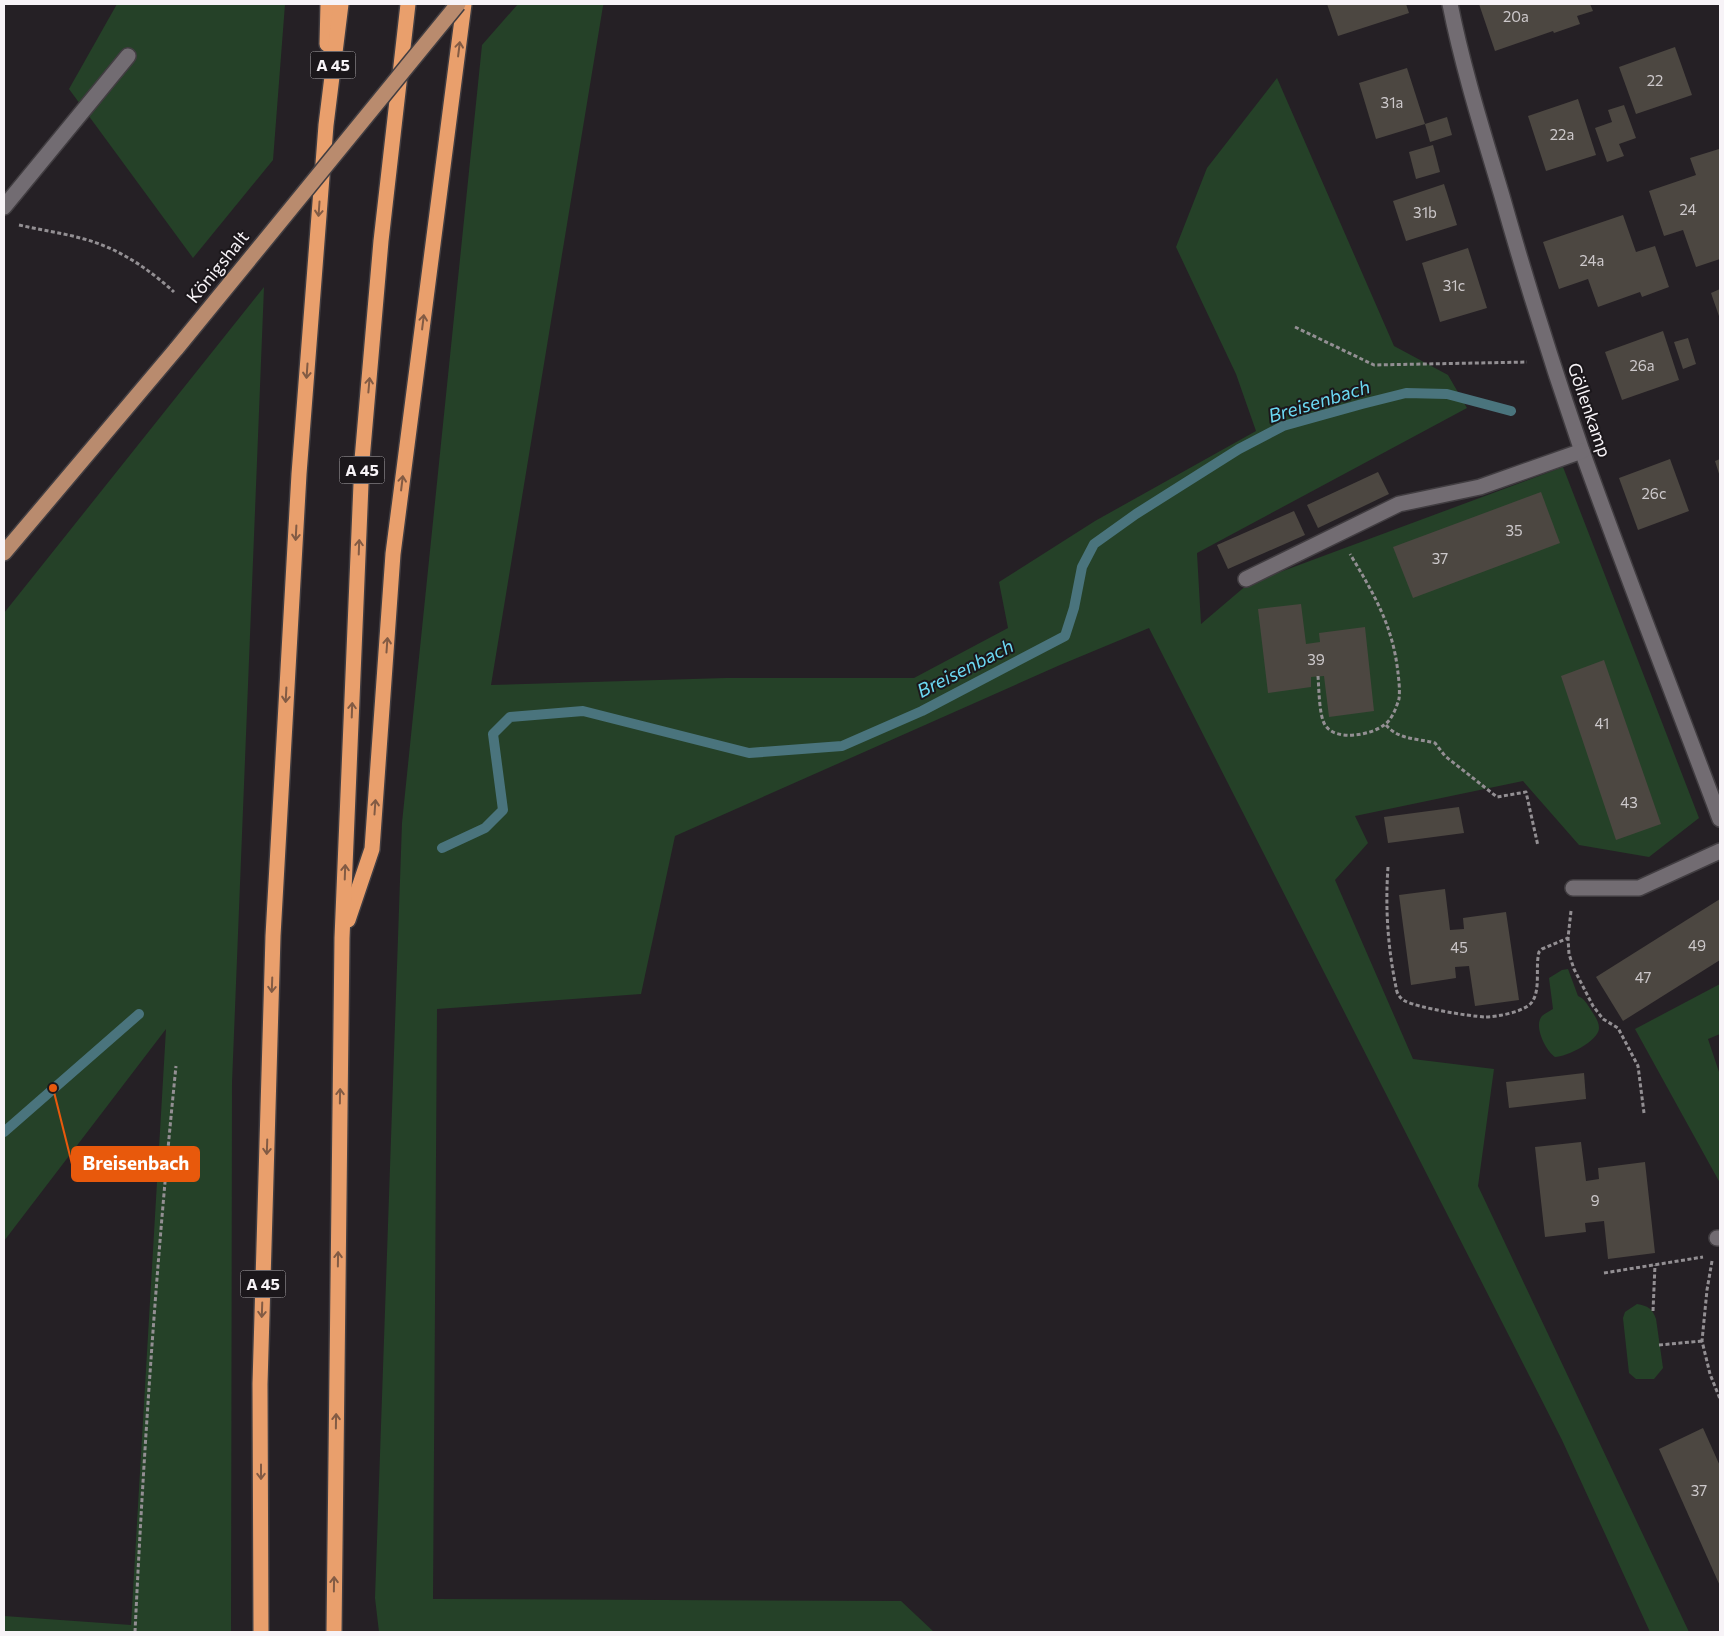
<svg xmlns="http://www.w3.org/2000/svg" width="1724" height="1636" font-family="Commissioner,sans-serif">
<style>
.green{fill:#254128}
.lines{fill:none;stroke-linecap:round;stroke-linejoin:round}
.stream{stroke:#4a747d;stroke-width:10}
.building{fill:#4c4741}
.minor-casing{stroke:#413d41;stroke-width:18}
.major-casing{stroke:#413d41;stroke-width:18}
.highway-casing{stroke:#413d41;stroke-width:18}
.path{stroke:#938f93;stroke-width:3;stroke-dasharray:4 2.5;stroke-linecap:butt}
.minor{stroke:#726c72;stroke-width:15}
.major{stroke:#b98b6e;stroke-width:15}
.highway{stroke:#e99f6c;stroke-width:15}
.major-bridge-casing{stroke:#413d41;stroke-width:18;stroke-linecap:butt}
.major-bridge{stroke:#b98b6e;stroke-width:15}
.oneway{stroke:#825b44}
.labels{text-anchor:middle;stroke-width:4;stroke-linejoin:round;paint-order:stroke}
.number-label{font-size:15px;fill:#ccc8ca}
.shield{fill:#1b171b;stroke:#b5b1b5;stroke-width:1}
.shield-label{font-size:16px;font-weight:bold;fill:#f7f3f7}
.street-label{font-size:18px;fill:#f7f3f7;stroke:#1b171b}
.water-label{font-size:19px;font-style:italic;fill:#6bd7f1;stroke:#1b171b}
.leader{fill:none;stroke:#e8590c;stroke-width:2}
.callout-dot{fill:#e8590c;stroke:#1b171b;stroke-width:2}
.callout{fill:#e8590c;stroke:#e8590c;stroke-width:2}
.callout-label{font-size:19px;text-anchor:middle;font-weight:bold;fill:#fff}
</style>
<rect width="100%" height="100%" fill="#252025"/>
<g class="green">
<path d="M117 4H285L273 160 193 258 69 89Z"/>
<path d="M518 4H604L603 6 491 685 726 678H914L1008 628 999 582 1095 521 1256 431 1236 374 1176 247 1207 168 1277 78 1394 346 1448 375 1467 408 1197 553 1201 624 1248 584 1563 467 1699 818 1649 857 1579 845 1523 781 1355 816 1368 843 1335 880 1413 1059 1494 1069 1478 1186 1689 1632H1650L1562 1440 1149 628 1060 665 675 836 641 994 437 1009 433 1599 901 1601 934 1632H379L375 1598 402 823 482 45Z"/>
<path d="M264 287 232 1083 231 1632H4V1616L131 1625 166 1029 4 1241V613Z"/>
<path d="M1568 969 1578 996C1585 999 1587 1004 1591 1010 1594 1015 1599 1021 1599 1028 1599 1041 1566 1057 1555 1057 1546 1051 1533 1026 1542 1016 1545 1013 1550 1011 1553 1009L1549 978 1562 970Z"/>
<path d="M1720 984V1034L1708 1039 1720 1075V1183L1635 1029Z"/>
<path d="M1637 1304C1648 1306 1652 1308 1656 1319L1663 1368 1654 1379H1636L1629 1373 1623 1318 1625 1312Z"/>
</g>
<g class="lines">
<g class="stream">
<path d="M442 848 485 828 503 810 493 734 510 717 583 711 749 753 842 746 922 711 1065 636 1074 608 1082 567 1094 544 1136 514 1239 449 1283 426 1362 404 1406 393 1447 394 1511 411"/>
<path d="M4 1132 139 1014"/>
</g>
</g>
<g class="building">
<path d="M1327 4H1406L1409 13 1338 36Z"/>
<path d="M1479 4H1590L1593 11 1577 16 1580 24 1554 33 1553 31 1495 51Z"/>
<path d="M1675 47 1692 95 1636 114 1619 67Z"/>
<path d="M1407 68 1425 124 1376 139 1359 83Z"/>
<path d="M1578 99 1596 155 1546 171 1528 116Z"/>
<path d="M1624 105 1636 138 1619 144 1624 156 1607 162 1595 128 1612 122 1608 110Z"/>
<path d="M1447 117 1452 135 1430 142 1425 124Z"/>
<path d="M1433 145 1440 172 1416 179 1409 152Z"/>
<path d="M1719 149 1720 154V259L1696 267 1683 230 1664 236 1649 191 1696 175 1690 158Z"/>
<path d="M1444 184 1457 225 1406 241 1393 201Z"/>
<path d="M1623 215 1636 252 1655 246 1669 287 1642 297 1640 292 1598 307 1588 279 1559 289 1543 242Z"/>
<path d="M1468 248 1487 308 1440 322 1422 263Z"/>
<path d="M1720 289V319L1711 293Z"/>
<path d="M1663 331 1679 380 1622 400 1605 352Z"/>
<path d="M1688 338 1696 364 1683 369 1674 342Z"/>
<path d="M1670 459 1689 511 1638 530 1619 478Z"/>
<path d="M1720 459V477L1715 461Z"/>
<path d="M1378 472 1389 494 1318 528 1307 505Z"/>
<path d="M1541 492 1560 543 1413 598 1393 547Z"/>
<path d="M1294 511 1305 535 1228 569 1217 545Z"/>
<path d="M1301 604 1306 644 1320 642 1319 633 1365 627 1374 711 1329 717 1324 676 1311 677V687L1268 693 1258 609Z"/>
<path d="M1604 660 1661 824 1616 840 1561 676Z"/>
<path d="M1459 807 1464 833 1388 843 1384 817Z"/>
<path d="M1445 889 1450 930 1464 929 1463 918 1506 912 1519 1000 1475 1006 1469 966 1455 967 1456 978 1411 985 1399 895Z"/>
<path d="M1720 899V960L1623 1021 1596 977Z"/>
<path d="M1584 1073 1586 1099 1509 1108 1506 1082Z"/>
<path d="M1581 1142 1586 1181 1599 1179 1598 1168 1645 1162 1655 1253 1608 1259 1604 1221 1585 1223 1586 1232 1545 1237 1535 1147Z"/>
<path d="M1703 1428 1720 1466V1586L1659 1449Z"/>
</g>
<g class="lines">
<defs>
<g id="minor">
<path d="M1450 4C1463 69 1483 132 1502 196 1526 281 1553 367 1582 451 1626 574 1674 696 1720 819"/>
<path d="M4 207 128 56"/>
<path d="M1246 579 1399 504 1480 487 1582 451"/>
<path d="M1573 888H1639L1720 851"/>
<path d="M1717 1238H1720"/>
</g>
<path id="major" d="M4 553 177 348"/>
<g id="highway">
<path d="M327 44 328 4"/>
<path d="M348 920 372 849 393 554 464 4"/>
<path d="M261 1632 260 1384 273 936 299 474 326 125 341 4"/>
<path d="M334 1632 342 938 362 460 381 241 408 4"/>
</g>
</defs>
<use href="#minor" class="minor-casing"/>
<use href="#major" class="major-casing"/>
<use href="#highway" class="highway-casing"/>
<g class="path">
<path d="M19 225C41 230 63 233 84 239 118 248 149 269 174 292"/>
<path d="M1295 327 1374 365 1527 362"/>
<path d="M1318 676C1319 689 1319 715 1325 725 1336 742 1371 735 1384 725 1392 720 1396 708 1399 699 1400 691 1399 681 1398 673 1393 626 1374 594 1350 554"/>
<path d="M1386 725C1399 740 1416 738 1435 743L1445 756 1497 797 1526 792 1538 846"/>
<path d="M1388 867C1385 910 1388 950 1397 992 1399 996 1401 999 1405 1001 1419 1008 1467 1016 1485 1017 1496 1017 1525 1012 1532 1002 1541 989 1535 967 1539 952L1542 949 1568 938"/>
<path d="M1571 911 1568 938 1569 954 1574 969 1593 1006 1603 1019 1618 1028 1638 1066 1644 1113"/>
<path d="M1712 1261 1707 1290 1702 1341 1710 1374 1720 1399"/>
<path d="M1604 1273 1703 1257"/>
<path d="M1653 1311 1655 1265"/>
<path d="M1659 1345 1702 1341"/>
<path d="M135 1632C144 1443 157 1254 176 1066"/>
</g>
<use href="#minor" class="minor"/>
<use href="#major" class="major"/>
<use href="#highway" class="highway"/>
<defs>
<path id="major-bridge" d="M177 348 458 4"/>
</defs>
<use href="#major-bridge" class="major-bridge-casing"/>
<use href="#major-bridge" class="major-bridge"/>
</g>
<defs><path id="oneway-shaft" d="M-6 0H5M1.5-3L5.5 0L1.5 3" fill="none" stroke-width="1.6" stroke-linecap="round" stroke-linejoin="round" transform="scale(1.25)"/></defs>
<g class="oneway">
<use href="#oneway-shaft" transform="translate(459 49) rotate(-83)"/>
<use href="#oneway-shaft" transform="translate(319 209) rotate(94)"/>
<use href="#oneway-shaft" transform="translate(423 322) rotate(-83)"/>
<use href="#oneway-shaft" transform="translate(307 371) rotate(94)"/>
<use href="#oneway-shaft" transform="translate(369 385) rotate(-85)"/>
<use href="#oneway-shaft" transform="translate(402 483) rotate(-83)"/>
<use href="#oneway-shaft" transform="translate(296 533) rotate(93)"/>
<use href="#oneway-shaft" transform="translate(359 547) rotate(-88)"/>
<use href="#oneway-shaft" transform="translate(387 645) rotate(-86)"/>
<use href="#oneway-shaft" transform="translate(286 695) rotate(93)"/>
<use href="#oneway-shaft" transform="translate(352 710) rotate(-88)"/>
<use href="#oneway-shaft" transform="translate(375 807) rotate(-86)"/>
<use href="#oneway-shaft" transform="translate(345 872) rotate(-88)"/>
<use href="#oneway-shaft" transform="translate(272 985) rotate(92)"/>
<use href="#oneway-shaft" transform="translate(340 1096) rotate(-89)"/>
<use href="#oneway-shaft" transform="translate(267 1147) rotate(92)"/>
<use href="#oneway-shaft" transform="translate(338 1259) rotate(-89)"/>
<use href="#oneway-shaft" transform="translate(262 1310) rotate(92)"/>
<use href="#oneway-shaft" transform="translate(336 1421) rotate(-89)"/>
<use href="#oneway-shaft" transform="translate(261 1472) rotate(90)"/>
<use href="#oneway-shaft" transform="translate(334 1584) rotate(-89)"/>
</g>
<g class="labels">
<g class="number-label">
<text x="1516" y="22">20a</text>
<text x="1655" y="86">22</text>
<text x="1392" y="108">31a</text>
<text x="1562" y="140">22a</text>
<text x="1688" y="215">24</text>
<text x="1425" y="218">31b</text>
<text x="1592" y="266">24a</text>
<text x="1454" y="291">31c</text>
<text x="1642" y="371">26a</text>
<text x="1654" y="499">26c</text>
<text x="1514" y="536">35</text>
<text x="1440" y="564">37</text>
<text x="1316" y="665">39</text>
<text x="1602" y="729">41</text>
<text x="1629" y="808">43</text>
<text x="1697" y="951">49</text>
<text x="1459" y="953">45</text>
<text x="1643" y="983">47</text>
<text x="1595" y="1206">9</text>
<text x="1699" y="1496">37</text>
</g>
<g class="shield">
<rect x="310.5" y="51.5" width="45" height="27" rx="4"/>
<rect x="339.5" y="456.5" width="45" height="27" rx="4"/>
<rect x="240.5" y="1270.5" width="45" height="27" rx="4"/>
</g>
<g class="shield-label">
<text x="333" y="71">A 45</text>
<text x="362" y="476">A 45</text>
<text x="263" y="1290">A 45</text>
</g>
<g class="street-label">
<text transform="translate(218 267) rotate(-51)" y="6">Königshalt</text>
<text transform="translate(1589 410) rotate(71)" y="6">Göllenkamp</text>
</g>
<g class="water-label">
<text transform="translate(1319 401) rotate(-17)" y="7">Breisenbach</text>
<text transform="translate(965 668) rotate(-27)" y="7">Breisenbach</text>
</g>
</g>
<path class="leader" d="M53 1088L72 1164"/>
<circle class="callout-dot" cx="53" cy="1088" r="5"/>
<rect class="callout" x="72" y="1147" width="127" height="34" rx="5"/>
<g class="callout-label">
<text x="136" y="1170">Breisenbach</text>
</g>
<rect width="1724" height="1636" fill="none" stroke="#f7f3f7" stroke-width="10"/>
</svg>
